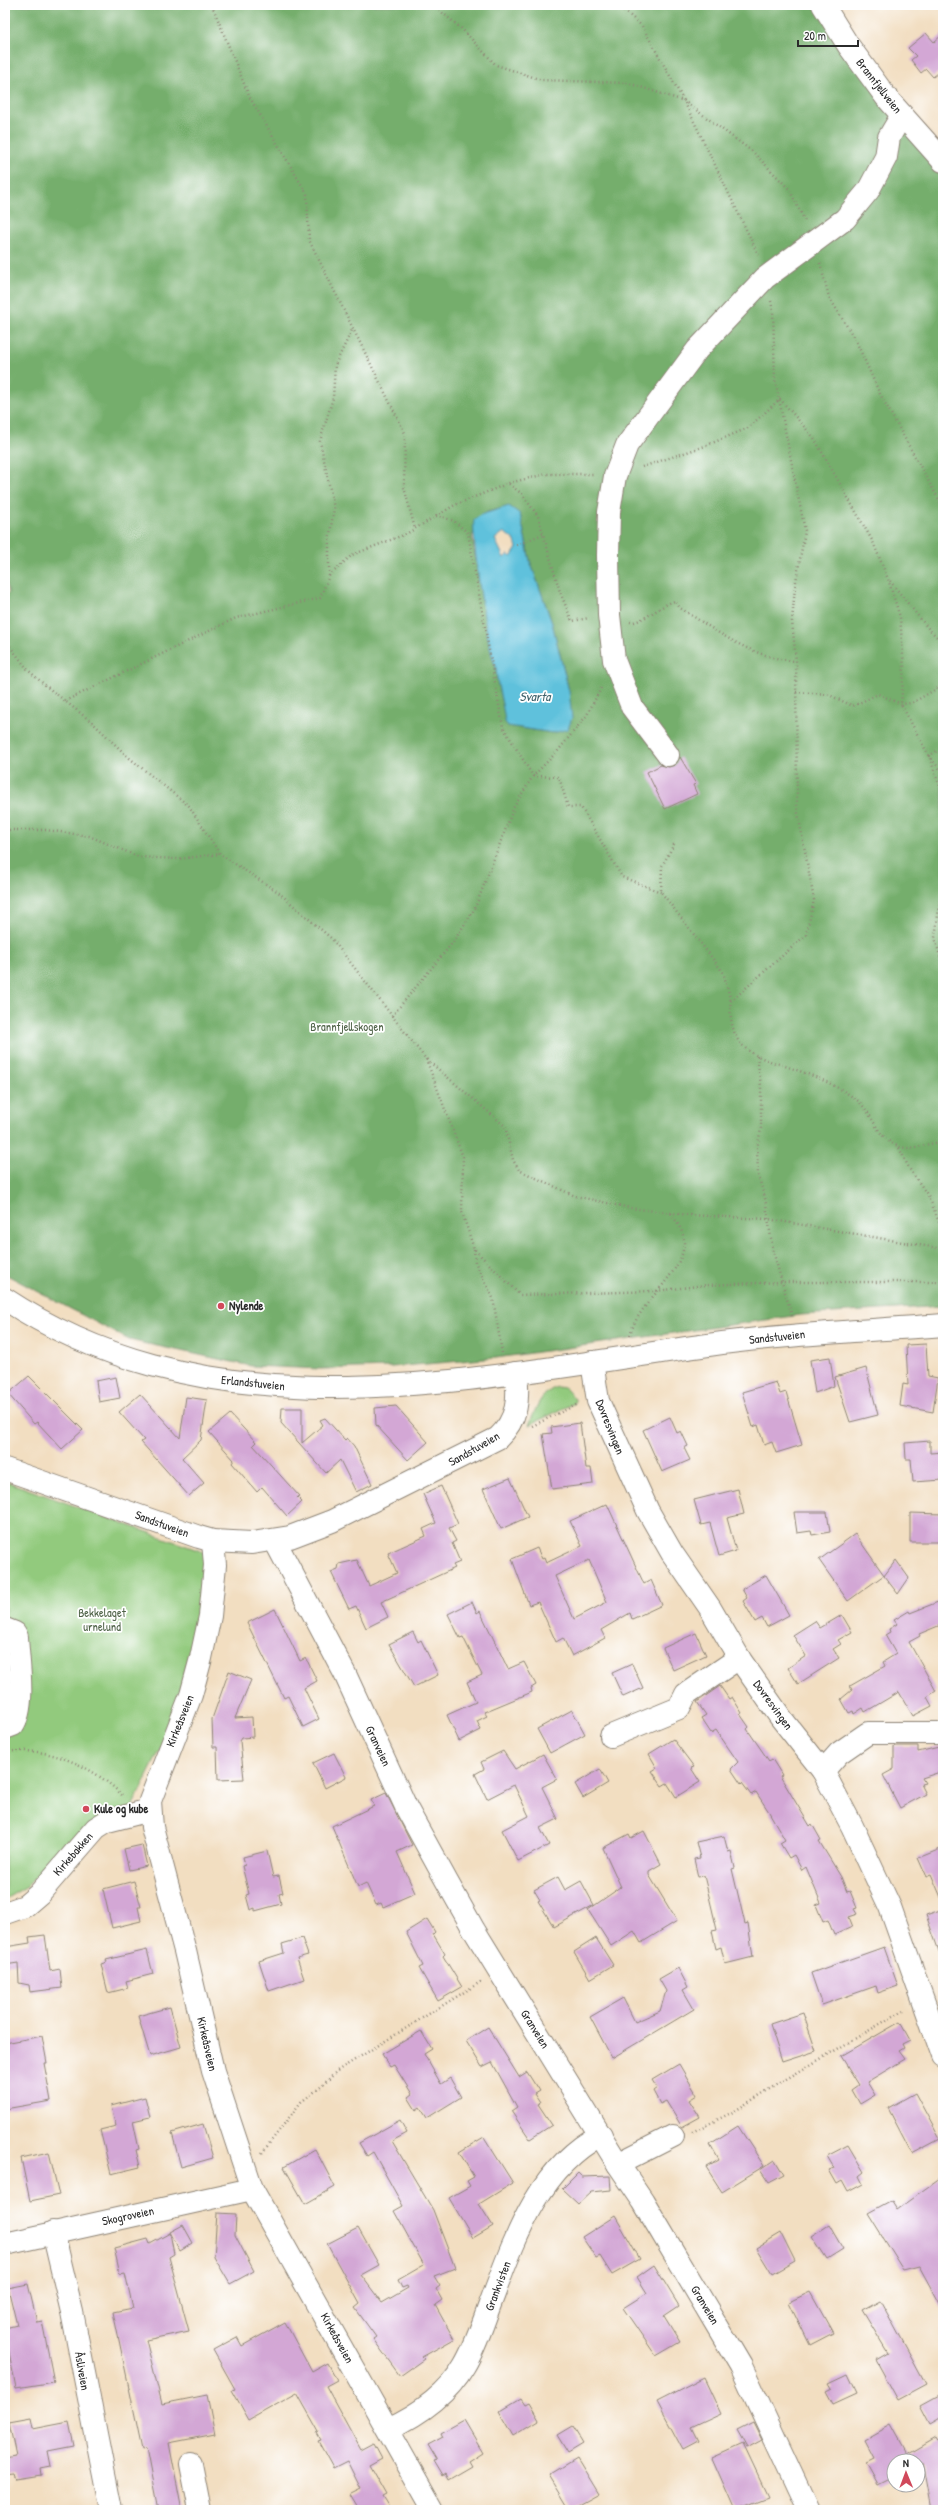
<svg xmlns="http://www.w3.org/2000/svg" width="948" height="2515" font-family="'Patrick Hand',sans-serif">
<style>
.green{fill:#92ca7d;stroke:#5e7a54}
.forest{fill:#75ae6c;stroke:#506c4c;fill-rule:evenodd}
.water{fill:#5ec1dc;stroke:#447684;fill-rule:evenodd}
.building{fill:#d3a7d5;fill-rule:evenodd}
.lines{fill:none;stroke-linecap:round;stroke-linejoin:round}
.minor-casing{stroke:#8e8476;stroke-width:24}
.path{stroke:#8e8476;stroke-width:2.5;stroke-dasharray:1 3;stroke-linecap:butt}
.minor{stroke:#fff;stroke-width:22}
.poi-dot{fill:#d1495b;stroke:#fff;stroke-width:1.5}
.labels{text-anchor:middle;stroke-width:3.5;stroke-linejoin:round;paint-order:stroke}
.street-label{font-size:12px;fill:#2b2b2b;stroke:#fff}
.park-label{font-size:12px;fill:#4f6348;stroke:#fff}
.poi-label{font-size:12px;font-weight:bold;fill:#2b2b2b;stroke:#fff;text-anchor:start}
.water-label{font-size:13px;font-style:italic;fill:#3d6069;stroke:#fff}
</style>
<rect width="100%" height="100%" fill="#fff"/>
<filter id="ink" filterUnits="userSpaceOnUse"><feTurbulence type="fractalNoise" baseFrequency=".025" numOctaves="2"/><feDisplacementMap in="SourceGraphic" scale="8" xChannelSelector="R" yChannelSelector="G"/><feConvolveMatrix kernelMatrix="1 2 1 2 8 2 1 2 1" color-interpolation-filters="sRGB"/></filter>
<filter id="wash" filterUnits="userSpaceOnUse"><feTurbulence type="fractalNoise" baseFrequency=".012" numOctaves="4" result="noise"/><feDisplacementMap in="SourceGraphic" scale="16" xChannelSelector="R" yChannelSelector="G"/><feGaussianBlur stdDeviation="0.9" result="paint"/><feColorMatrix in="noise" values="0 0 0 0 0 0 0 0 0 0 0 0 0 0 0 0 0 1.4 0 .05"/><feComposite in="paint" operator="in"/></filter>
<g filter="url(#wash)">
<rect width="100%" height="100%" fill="#f2dec1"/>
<g class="green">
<path d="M557 1387 565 1388 575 1399V1403L529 1425C536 1409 539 1394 557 1387Z"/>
<path d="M5 1481 209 1554 191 1687 132 1807 67 1845 27 1886 5 1899Z"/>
</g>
<path class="forest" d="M5 5H829L943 156V1306L801 1315 496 1358 392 1367 321 1369 251 1366 129 1340 5 1274V594L9 593 5 578ZM501 509 520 514 530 561 552 623 569 691 553 733 508 726C503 707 496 684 496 666 490 659 474 552 472 536L487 512Z"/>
<path class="water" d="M509 506 520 514 530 561 552 623 569 691 572 718 568 729 553 733 508 726 505 722C503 702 496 685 496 666 488 658 471 535 474 520L480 515ZM504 532 515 541 517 548 511 557 508 554 504 558 495 539Z"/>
<g id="blocks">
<g class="building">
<path d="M926 33 934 42 943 34V69L933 77 926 69 921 73 911 60 916 56 908 48Z"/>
<path d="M680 757 696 784 693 785 697 794 665 809 647 772 661 765 669 767 675 765Z"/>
<path d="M926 1344 928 1376 938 1378 933 1412 900 1406 903 1384 908 1385 906 1345Z"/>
<path d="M830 1357 834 1386 815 1393 810 1360Z"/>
<path d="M866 1368 878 1415 850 1422 835 1377Z"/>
<path d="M29 1376 83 1430 62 1449 37 1422 34 1424 8 1394Z"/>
<path d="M116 1377 120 1398 99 1402 96 1381Z"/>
<path d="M776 1382 780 1394 786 1392 802 1445 776 1453 772 1442 764 1445 758 1425 753 1427 742 1392Z"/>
<path d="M140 1394 180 1438 186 1397 207 1400 201 1440 182 1458 204 1483 189 1496 141 1442 144 1440 119 1412Z"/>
<path d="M396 1406 428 1442 408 1460 376 1425 375 1408Z"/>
<path d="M282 1408H302V1443L323 1425 320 1420 325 1418 345 1440 347 1438 354 1446 372 1484 356 1492 340 1460 326 1473 281 1423Z"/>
<path d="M230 1414 256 1442 253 1445 299 1496 297 1497 302 1502 287 1516 262 1487 257 1492 232 1463 234 1460 209 1432Z"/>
<path d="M670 1417 677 1433 681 1431 688 1446 684 1448 690 1460 662 1472 643 1430Z"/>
<path d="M580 1423 586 1468H591L593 1484 552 1489 543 1434 552 1433 551 1427Z"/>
<path d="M930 1441V1453L943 1452V1480L913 1482 911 1459H906L905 1443Z"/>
<path d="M510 1478 528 1517 501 1529 483 1489Z"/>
<path d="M441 1486 458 1524 449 1528 456 1541 452 1543 460 1562 453 1565 455 1568 381 1602 388 1617 366 1628 356 1606 349 1609 331 1572 338 1569 339 1564 357 1560 369 1586 397 1573 388 1553 426 1536 423 1529 436 1523 423 1494Z"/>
<path d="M738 1489 744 1514 727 1518 736 1551 719 1556 710 1523 701 1525 694 1500Z"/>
<path d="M607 1504 644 1584 651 1580 662 1605 632 1619 630 1613 601 1630 605 1638 572 1656 563 1638 556 1642 538 1602 529 1605 512 1559 537 1548 542 1559 544 1558 546 1563 582 1546 570 1521ZM589 1560 607 1602 574 1619 555 1576Z"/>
<path d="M794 1512H827L830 1532 812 1535 811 1531 797 1533Z"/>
<path d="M910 1513 943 1514V1542H910Z"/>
<path d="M855 1534 884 1575 848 1601 819 1560Z"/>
<path d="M896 1560 909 1578 898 1594 884 1576Z"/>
<path d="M766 1575 789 1615 767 1627 762 1618 755 1622 743 1601 747 1598 742 1589Z"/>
<path d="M943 1600V1624L919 1634 920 1636 909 1642 936 1691 927 1697 932 1706 913 1716 899 1692 865 1712 863 1708 854 1714 853 1711 849 1713 841 1699 852 1690 850 1686 885 1666 883 1662 896 1654 885 1635 890 1632 889 1629 897 1624 894 1620 909 1611 910 1613Z"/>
<path d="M472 1602 477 1613 480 1611 508 1669 524 1662 536 1685 531 1688 532 1692 484 1712 487 1716 477 1721 481 1730 459 1741 447 1715 476 1702 467 1682 482 1675 463 1637 460 1638 448 1614Z"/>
<path d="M275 1609 300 1661 306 1658 317 1681 304 1688 319 1719 303 1727 288 1696 284 1698 247 1623Z"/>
<path d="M842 1615 852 1632 838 1640 841 1644 833 1649 839 1658 798 1684 788 1668 806 1656 793 1635 815 1621 820 1628Z"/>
<path d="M413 1632 418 1642 421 1640 438 1675 414 1687 389 1644Z"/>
<path d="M696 1633 706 1655 673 1670 663 1648Z"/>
<path d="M632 1664 643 1688 623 1697 612 1673Z"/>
<path d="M229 1671 251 1680 235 1718 252 1717 253 1737 242 1738 240 1741 244 1779 218 1780 217 1747H213L212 1719Z"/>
<path d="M720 1686 729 1699 732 1697 742 1713 740 1714 749 1727 747 1729 769 1761 772 1759 782 1775 780 1776 810 1826 812 1824 821 1840 819 1841 841 1877 847 1892 850 1891 857 1908 854 1909 857 1914 848 1917 852 1927 834 1935 828 1920 823 1922 816 1905 821 1903 806 1867 802 1870 794 1855 789 1858 780 1843 785 1840 769 1812 756 1792 751 1795 742 1783 741 1784 731 1769 738 1762 716 1730 711 1733 701 1718 706 1715 697 1702Z"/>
<path d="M572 1710 585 1734 550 1753 537 1729Z"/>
<path d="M673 1739 694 1767 691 1768 700 1782 676 1797 667 1783 662 1786 652 1771 657 1768 649 1754Z"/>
<path d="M894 1746H918V1752L943 1746V1771L922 1778 925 1783 921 1784 926 1794 900 1808 883 1775 894 1769Z"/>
<path d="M503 1751 515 1769 543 1754 557 1779 542 1787 558 1819 540 1828 549 1845 518 1861 502 1830 529 1816 514 1785 487 1799 475 1774 484 1769 481 1762Z"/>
<path d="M334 1753 346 1777 325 1788 313 1763Z"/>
<path d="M600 1769 608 1783 583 1798 575 1784Z"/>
<path d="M386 1793 412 1845 397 1852 415 1893 383 1907 381 1903 376 1905 366 1883 358 1887 332 1826 374 1806 371 1800Z"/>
<path d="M644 1831 661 1864 649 1871V1875L677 1921 641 1943 634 1931 611 1946 588 1910 621 1887 603 1848 629 1834 631 1838Z"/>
<path d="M724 1836 728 1852 731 1851 735 1868 732 1869 745 1924 748 1923 753 1957 725 1964 721 1947 716 1949 712 1931 717 1930 708 1892 704 1876 698 1877 694 1859 700 1858 696 1842Z"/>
<path d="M142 1845 147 1866 129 1870 124 1849Z"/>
<path d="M943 1848V1902L931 1874 926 1876 918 1858Z"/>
<path d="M267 1851 273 1877 279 1876 283 1893 279 1894 281 1904 255 1911V1908L250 1910 246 1895 249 1894 242 1866 245 1865 243 1857Z"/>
<path d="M558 1877 565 1890 581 1881 594 1905 554 1927 538 1901 540 1900 534 1890Z"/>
<path d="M134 1881 141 1907H138L141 1921 112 1928 103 1889Z"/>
<path d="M943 1909V1956L941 1957 926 1915Z"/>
<path d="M427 1919 435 1932 433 1934 445 1954 443 1956 462 1987 438 2001 419 1968 423 1966 406 1932Z"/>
<path d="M45 1935 50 1971 60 1969 62 1988 30 1992 29 1985 19 1983 18 1963 5 1965V1947L30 1943 29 1937Z"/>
<path d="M302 1938 308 1955 297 1958 304 1979 269 1991 259 1961 284 1953 282 1944Z"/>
<path d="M596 1938 613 1965 590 1979 574 1952Z"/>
<path d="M884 1947 898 1986 878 1993 876 1986 822 2005 811 1973Z"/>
<path d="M147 1950 153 1974 126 1981 128 1988 108 1993 101 1964 107 1962 106 1960Z"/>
<path d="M678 1968 688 1987 683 1990 694 2009 612 2058 590 2017 623 1998 635 2022 660 2011 666 1991 659 1979Z"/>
<path d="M170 2007 181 2047 150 2056 138 2016Z"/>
<path d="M803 2013 816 2051 782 2062 770 2024Z"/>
<path d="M900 2022 910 2040 902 2044 904 2048 899 2051 905 2059 867 2082 875 2095 860 2104 852 2090 859 2085 841 2056Z"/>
<path d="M488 2027 519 2077 527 2072 539 2091 534 2094 540 2103 538 2104 552 2125 530 2139 511 2111 517 2107 492 2062 482 2067 466 2041Z"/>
<path d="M421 2031 432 2049 424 2054 441 2084 450 2078 461 2097 427 2118 420 2107 416 2110 408 2097 412 2094 394 2065 390 2067 382 2054Z"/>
<path d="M42 2036 47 2063H44L51 2101 5 2109V2043Z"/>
<path d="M679 2064 697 2095 689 2100 700 2117 682 2127 666 2101 660 2104 653 2091 657 2088 652 2080Z"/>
<path d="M915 2093 940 2139 912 2154 888 2108Z"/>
<path d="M145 2097 150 2117 133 2121 139 2149 136 2150 140 2167 111 2174 100 2130 116 2126 111 2106Z"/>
<path d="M400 2120 407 2133 392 2141 433 2210 455 2268 434 2276 440 2286 436 2289 442 2300 435 2305 454 2339 422 2357 424 2359 400 2376 373 2339 376 2337 355 2308 360 2304 327 2244 358 2228 379 2265 361 2275 382 2303 408 2288 407 2286 402 2288 398 2280 424 2265 394 2211 403 2206 373 2152 367 2156 359 2143Z"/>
<path d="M203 2124 213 2158 181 2167 172 2133Z"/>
<path d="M738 2126 764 2166 722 2192 706 2167 719 2160 710 2144Z"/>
<path d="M484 2137 513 2183 479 2204 493 2226 473 2238 449 2198 470 2186 467 2181 474 2177 459 2152Z"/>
<path d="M848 2145 864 2172 859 2176 863 2184 848 2192 842 2181 837 2184 829 2170 834 2168 827 2156Z"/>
<path d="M315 2149 335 2187 305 2204 284 2167Z"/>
<path d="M49 2152 59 2195 30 2201 21 2158Z"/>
<path d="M775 2160 784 2175 769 2183 760 2170Z"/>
<path d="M578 2173 582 2177 610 2176 611 2190 591 2192 578 2204 562 2189Z"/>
<path d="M943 2176V2310L919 2266 903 2270 868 2214 892 2201 897 2209Z"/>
<path d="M217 2213 236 2214 235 2235 254 2271 230 2284 214 2257Z"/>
<path d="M615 2216 640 2259 612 2275 600 2256 596 2258 582 2237Z"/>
<path d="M183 2225 193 2243 180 2251 170 2232Z"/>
<path d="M829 2225 843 2249 827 2259 812 2236Z"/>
<path d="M170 2233 174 2254 169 2257 189 2331 146 2340 162 2404 207 2395 215 2434 169 2443 182 2510H158L146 2448 142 2449 113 2312 133 2308 125 2273 120 2274 114 2248 148 2239 150 2244Z"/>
<path d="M781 2233 795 2261 772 2274 756 2248Z"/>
<path d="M654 2265 679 2306 664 2316 680 2342 656 2356 623 2308 647 2293 637 2277Z"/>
<path d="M28 2284 37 2322 42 2321 54 2382 16 2388 5 2332V2328L17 2325 8 2288Z"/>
<path d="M810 2292 833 2333 810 2345 789 2302Z"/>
<path d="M880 2300 926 2385 898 2400 876 2360 888 2353 862 2310Z"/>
<path d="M285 2322 312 2372 328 2363 337 2380 326 2386 361 2450 374 2443 382 2458 369 2465 386 2495 382 2497 390 2510H358L349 2495 361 2489 347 2461 333 2468 318 2441 321 2440 317 2433 319 2432 297 2393 249 2420 232 2390 235 2389 213 2350 237 2337 242 2346Z"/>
<path d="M848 2374 857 2393 833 2404 826 2391 832 2388 829 2383Z"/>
<path d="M704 2378 721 2414 691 2428 698 2442 683 2450 657 2402Z"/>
<path d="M943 2393V2417L931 2424 921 2405Z"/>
<path d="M521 2399 525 2405 529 2403 539 2420 513 2436 499 2412Z"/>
<path d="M31 2419 33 2429 69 2422 74 2446 48 2451 51 2466 41 2468 42 2475 17 2479 15 2473 5 2474V2458L16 2456 9 2423Z"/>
<path d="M464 2420 483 2452 469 2461 472 2466 448 2480 445 2474 442 2476 433 2461 437 2460 428 2445 443 2437 441 2433Z"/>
<path d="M753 2422 762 2440 747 2448 737 2430Z"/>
<path d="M891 2425 907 2454 936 2437 943 2450V2510H931L922 2461H894V2476L878 2484 866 2463 874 2459 864 2440Z"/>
<path d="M572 2426 583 2444 568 2453 557 2435Z"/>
<path d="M743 2444 768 2497 735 2510 712 2458Z"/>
<path d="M577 2458 599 2494 570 2510 549 2475Z"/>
</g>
</g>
</g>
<g filter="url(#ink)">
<use href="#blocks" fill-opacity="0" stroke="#8e8476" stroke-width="1"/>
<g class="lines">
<defs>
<g id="minor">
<path d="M823 5 848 45 886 97 943 161"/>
<path d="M668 755 632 707 614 660 609 615 608 555 609 512 615 476 627 445 697 350 765 278 845 219 868 191 886 157 889 137 902 115"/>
<path d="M5 1299C217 1439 475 1378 708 1345 786 1334 864 1331 943 1325"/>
<path d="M592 1362 598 1401 648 1511 672 1553 710 1608 741 1661 781 1718 823 1771 852 1826 890 1907 943 2056"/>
<path d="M5 1469 199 1537 213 1541 252 1543 290 1537 332 1521 498 1438C518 1419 519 1399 516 1373"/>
<path d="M213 1541 215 1565 210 1616 201 1658 191 1695 150 1801 152 1827 185 1951 213 2071 252 2189 433 2510"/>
<path d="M275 1541 345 1674 407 1809 446 1880 474 1930 618 2164 643 2201 741 2366 808 2510"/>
<path d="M5 1629 15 1633 17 1637C18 1659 26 1707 13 1725L5 1728"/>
<path d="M611 1736 679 1708 686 1694 739 1658"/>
<path d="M823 1771 839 1753 868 1733H943"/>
<path d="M5 1913 25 1906 39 1894 96 1828 107 1821 150 1810"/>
<path d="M618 2164 673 2136"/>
<path d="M53 2232 72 2312 111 2510"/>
<path d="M5 2244 252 2189"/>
<path d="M388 2429C418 2415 447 2395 464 2366 475 2348 482 2326 489 2307 513 2244 537 2168 601 2135"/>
<path d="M191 2464 200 2510"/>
</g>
</defs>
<use href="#minor" class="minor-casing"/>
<g class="path">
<path d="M212 5 249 96 307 194 309 240 405 433 404 487 415 529"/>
<path d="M433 5 462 29 496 65 542 80 628 83 684 101 753 152 789 189 806 223"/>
<path d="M618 5 642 26 684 101 759 256"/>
<path d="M820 263 829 297 856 341 880 394 943 507"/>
<path d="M771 301 773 311 775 379 805 531 795 587 792 621 796 661 797 808 814 900 806 935 731 1001C729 1014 732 1034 741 1044 754 1058 774 1062 791 1068 812 1075 835 1084 854 1098 874 1111 874 1137 898 1146 911 1152 929 1142 943 1142"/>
<path d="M642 467 705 446 748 428 780 399 814 438 873 542 888 579 900 617 904 667 901 704 929 756 943 795"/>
<path d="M509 484 522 494 538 516 560 592 572 621 589 618"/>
<path d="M436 515 454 521 468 533 503 727 533 776 559 777 568 807H581L622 877 661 892"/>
<path d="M516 545 543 534"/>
<path d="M329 576V541L334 508 320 441 333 398 335 365 352 330"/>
<path d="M890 581 927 627 943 643"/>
<path d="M630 622C641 624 662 604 675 601L680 608C717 631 751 658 796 661"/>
<path d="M5 640 29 671 46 686 93 723 127 756 189 806 220 854 278 892 332 939 425 1058 505 1126 513 1160 519 1170 575 1196 630 1208 689 1215 768 1219 943 1249"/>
<path d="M796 692 827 694 853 706 878 694 901 704 912 703 943 685"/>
<path d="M65 701 236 618 320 598 329 576 352 555 406 534 455 505 509 483 546 474H594"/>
<path d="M943 747 929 756 943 773"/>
<path d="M5 830H46L89 836 139 857 178 859 220 854"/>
<path d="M674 844 662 866 661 892 723 972 731 1001"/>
<path d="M943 877 935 938 943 967"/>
<path d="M392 1016 454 941 475 908 514 807 533 776 557 752 587 715 602 686"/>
<path d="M757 1056 761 1086V1129L757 1148 758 1175 765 1198 773 1251 792 1316"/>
<path d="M426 1059 463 1157 462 1212 474 1249 520 1295 656 1291 706 1285 782 1282H943"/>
<path d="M899 1148 909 1168 929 1197 943 1232"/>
<path d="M474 1249 475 1262 493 1298 502 1353"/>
<path d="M630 1335C639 1300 686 1273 684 1240 683 1230 676 1221 671 1213"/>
<path d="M532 1426 578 1404"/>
<path d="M5 1752C47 1746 92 1765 122 1795"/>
<path d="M692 2132 733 2112 776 2085 904 2010"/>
<path d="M262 2153 301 2102 322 2086 337 2071 482 1981"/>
</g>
<use href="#minor" class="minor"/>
</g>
</g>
<g class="poi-dot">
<circle cx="221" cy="1306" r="4"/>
<circle cx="86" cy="1809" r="4"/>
</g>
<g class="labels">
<g class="street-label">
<text transform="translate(879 86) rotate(52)" y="4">Brannfjellveien</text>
<text transform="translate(777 1337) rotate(-6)" y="4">Sandstuveien</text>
<text transform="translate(253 1383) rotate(6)" y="4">Erlandstuveien</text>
<text transform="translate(610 1427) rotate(68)" y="4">Dovresvingen</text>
<text transform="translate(474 1449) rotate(-30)" y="4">Sandstuveien</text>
<text transform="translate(162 1524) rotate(20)" y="4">Sandstuveien</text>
<text transform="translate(773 1705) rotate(54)" y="4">Dovresvingen</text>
<text transform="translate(180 1721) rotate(-68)" y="4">Kirkeåsveien</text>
<text transform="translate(378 1746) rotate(65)" y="4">Granveien</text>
<text transform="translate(73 1854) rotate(-49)" y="4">Kirkebakken</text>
<text transform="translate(535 2029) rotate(58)" y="4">Granveien</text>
<text transform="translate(207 2044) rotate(77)" y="4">Kirkeåsveien</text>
<text transform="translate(128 2216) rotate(-12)" y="4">Skogroveien</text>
<text transform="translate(498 2286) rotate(-69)" y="4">Grankvisten</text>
<text transform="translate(705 2305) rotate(59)" y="4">Granveien</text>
<text transform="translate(337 2338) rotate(61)" y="4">Kirkeåsveien</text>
<text transform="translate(82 2371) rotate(80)" y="4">Åsliveien</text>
</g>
<g class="park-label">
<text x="347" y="1031">Brannfjellskogen</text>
<text x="102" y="1617">Bekkelaget<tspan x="102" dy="14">urnelund</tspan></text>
</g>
<g class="poi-label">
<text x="229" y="1310">Nylende</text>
<text x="94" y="1813">Kule og kube</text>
</g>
<g class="water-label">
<text x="535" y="701">Svarta</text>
</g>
</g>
<rect width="948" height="2515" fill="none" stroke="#fff" stroke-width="20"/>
<g transform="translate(906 2473) rotate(359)"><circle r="19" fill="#ffffff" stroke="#aaaaaa"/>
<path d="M0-3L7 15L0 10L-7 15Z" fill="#d1495b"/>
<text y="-6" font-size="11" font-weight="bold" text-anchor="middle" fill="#2b2b2b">N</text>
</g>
<path d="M798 40v6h60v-6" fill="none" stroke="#2b2b2b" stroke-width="2"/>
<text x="804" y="40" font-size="12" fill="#2b2b2b" stroke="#ffffff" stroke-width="3" paint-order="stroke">20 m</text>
</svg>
